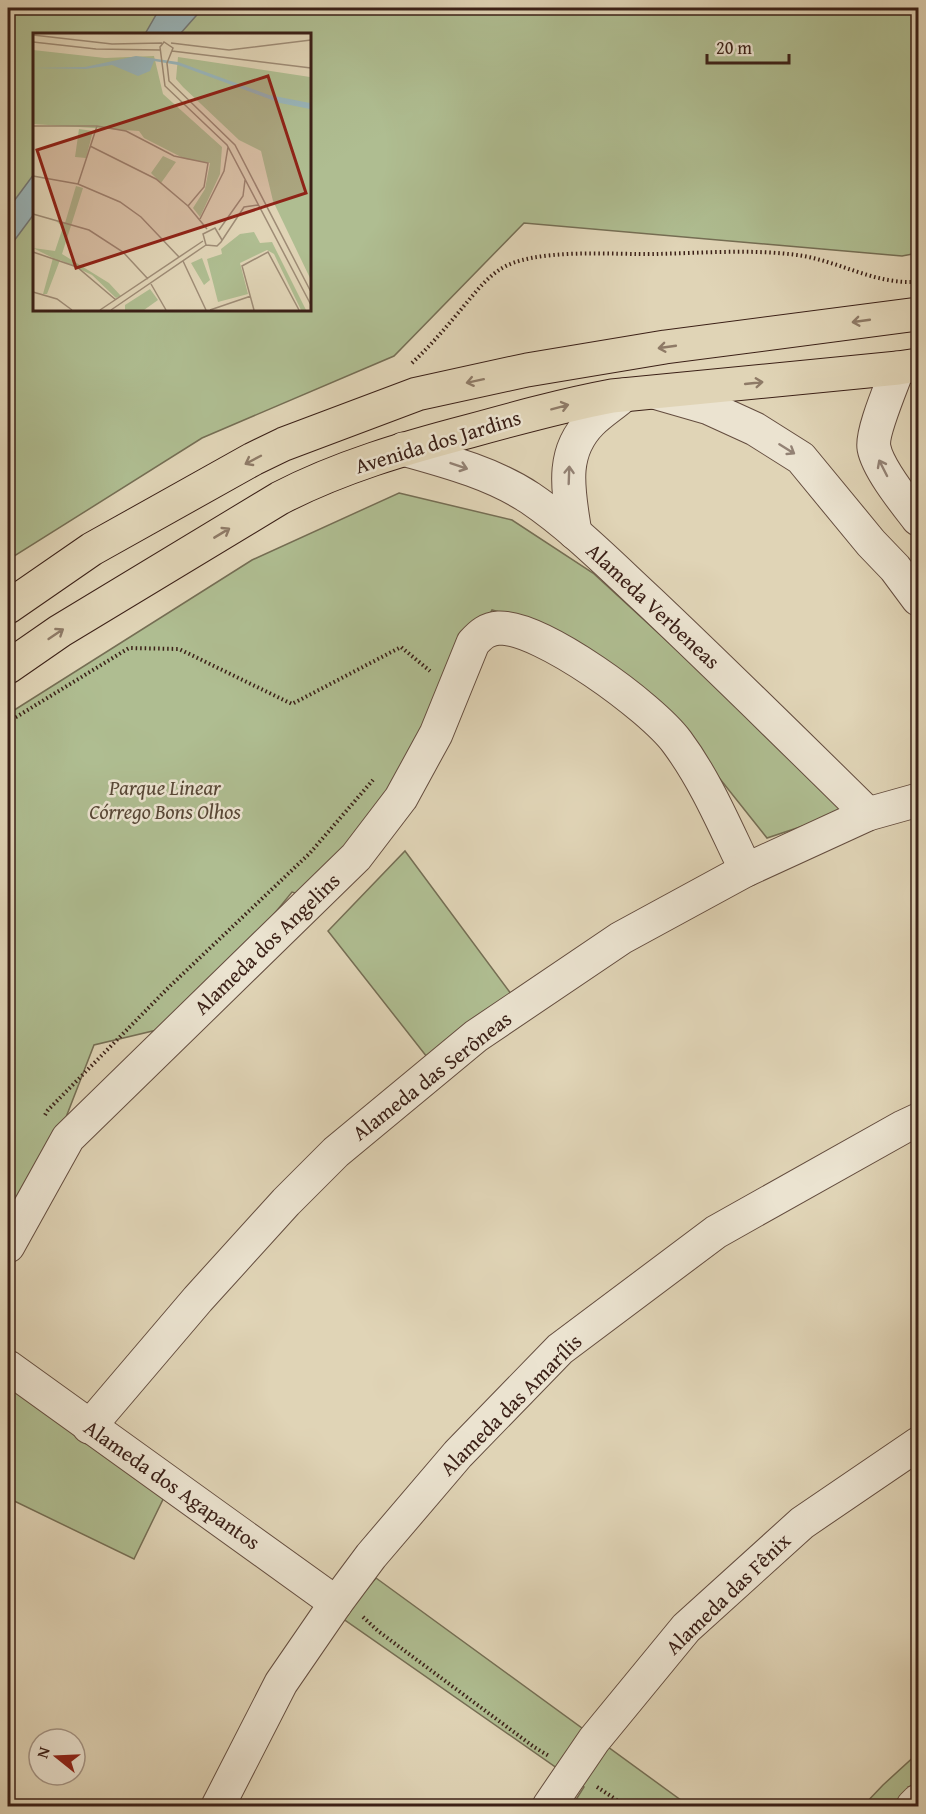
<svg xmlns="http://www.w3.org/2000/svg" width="926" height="1814" font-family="'Gentium Book Plus',serif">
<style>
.green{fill:#afbd91;stroke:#756e54;stroke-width:1.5;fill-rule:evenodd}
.water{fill:#99b5ba;stroke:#737979;stroke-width:1.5}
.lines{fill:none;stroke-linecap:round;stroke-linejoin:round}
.minor-casing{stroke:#644d3f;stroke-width:35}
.major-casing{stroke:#3b2017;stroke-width:35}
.path{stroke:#3b2017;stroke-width:4;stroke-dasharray:1.5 3;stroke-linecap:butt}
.minor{stroke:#ebe3d0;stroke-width:33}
.major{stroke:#e0d4b6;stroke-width:33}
.oneway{stroke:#8e7a66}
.oneway2{stroke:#938274}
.labels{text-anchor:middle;stroke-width:5;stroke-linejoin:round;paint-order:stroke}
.street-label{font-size:21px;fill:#3b2017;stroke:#ebe3d0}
.park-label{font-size:21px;font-style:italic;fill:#584736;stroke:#ebe3d0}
.inset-road{fill:none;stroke:#9e8c76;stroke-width:1.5}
.view{fill:#8f2418;fill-opacity:0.15;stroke:#8f2418;stroke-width:3}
.inset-edge{fill:none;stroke:#3b2017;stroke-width:3}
</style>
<rect width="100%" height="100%" fill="#e0d4b6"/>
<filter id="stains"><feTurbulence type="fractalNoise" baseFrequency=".00333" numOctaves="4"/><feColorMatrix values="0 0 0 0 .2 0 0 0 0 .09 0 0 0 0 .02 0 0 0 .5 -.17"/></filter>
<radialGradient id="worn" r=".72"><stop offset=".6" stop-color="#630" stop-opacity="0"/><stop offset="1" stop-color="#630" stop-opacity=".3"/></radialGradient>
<g class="green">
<path d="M8 8H918V253L902 256 524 223 394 356 202 438 8 560ZM34 34H309V309H34Z"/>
<path d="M399 493 512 520 593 573 851 810 767 838 666 711 521 618 492 610 401 785 302 895 292 892 251 942 161 1029 94 1045 8 1267V714L252 560Z"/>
<path d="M405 851 520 1006 427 1057 328 931Z"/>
<path d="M8 1384 170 1485 134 1559 8 1498Z"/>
<path d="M376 1578 689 1806H572L584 1787 342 1618Z"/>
<path d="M918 1753V1796L907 1806H863L883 1785Z"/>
</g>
<g class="water">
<path d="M160 8H203L180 34H145Z"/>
<path d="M34 174V214L8 249V209Z"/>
</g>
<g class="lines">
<defs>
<g id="minor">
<path d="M898 368C892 385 871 433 874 448 878 469 905 502 918 519"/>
<path d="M657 393 709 408 755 429 801 458 871 543 895 568 918 599"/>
<path d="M403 449C446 461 492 473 530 498 574 528 611 566 650 602 724 672 796 743 868 814"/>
<path d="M575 533C569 493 559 454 591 422 601 412 614 404 624 395"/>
<path d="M8 1246 68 1138 356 857 401 798 436 734 473 643C481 634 487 629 499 628 542 627 651 707 677 742 706 781 725 827 746 870"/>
<path d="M8 1367 336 1603"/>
<path d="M89 1427 198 1299 286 1202 336 1152 476 1036 621 938 746 870 868 814 918 800"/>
<path d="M218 1806 281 1683 336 1603 371 1556 458 1454 560 1349 716 1232 903 1127 918 1120"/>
<path d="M549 1806 594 1740 686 1628 802 1523 918 1444"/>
<path d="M913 1806 918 1801"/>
</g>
<g id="major">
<path d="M8 607 92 549 253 459 284 444 417 394 527 370 665 347 918 314"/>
<path d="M8 667 60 631 280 498C340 467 405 448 470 431 517 418 564 405 612 396L898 368 918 365"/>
</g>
</defs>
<use href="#minor" class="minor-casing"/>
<use href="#major" class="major-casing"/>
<g class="path">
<path d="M412 363C429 347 443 331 458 313 471 298 483 281 499 270 532 247 615 255 656 254 702 253 751 249 797 255 836 260 872 283 912 282"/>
<path d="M8 722 129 648 179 649 292 704 401 647 430 671"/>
<path d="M45 1115 48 1110 169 987 310 853 373 780"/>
<path d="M363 1617 378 1631 534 1747 549 1756"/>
<path d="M597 1787 626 1806"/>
</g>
<use href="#minor" class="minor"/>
<use href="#major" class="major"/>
</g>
<defs><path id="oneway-shaft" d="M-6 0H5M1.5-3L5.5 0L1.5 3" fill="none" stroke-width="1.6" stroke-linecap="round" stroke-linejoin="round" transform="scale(1.5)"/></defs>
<g class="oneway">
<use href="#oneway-shaft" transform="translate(861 321) rotate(172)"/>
<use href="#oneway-shaft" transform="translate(667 347) rotate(172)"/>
<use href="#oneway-shaft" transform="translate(475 381) rotate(168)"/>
<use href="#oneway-shaft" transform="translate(754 383) rotate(-6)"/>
<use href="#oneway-shaft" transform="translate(560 407) rotate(-15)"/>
<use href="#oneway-shaft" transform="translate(253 460) rotate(152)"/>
<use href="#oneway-shaft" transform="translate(222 533) rotate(-31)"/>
<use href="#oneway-shaft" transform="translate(56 634) rotate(-34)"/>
</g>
<g class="oneway2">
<use href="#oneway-shaft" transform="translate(787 449) rotate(32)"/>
<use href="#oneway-shaft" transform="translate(459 466) rotate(19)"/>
<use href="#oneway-shaft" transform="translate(883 468) rotate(-117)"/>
<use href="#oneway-shaft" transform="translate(569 475) rotate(-88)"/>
</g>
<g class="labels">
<g class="street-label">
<text transform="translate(438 442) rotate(-17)" y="7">Avenida dos Jardins</text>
<text transform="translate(653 606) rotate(43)" y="7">Alameda Verbeneas</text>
<text transform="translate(267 944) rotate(-44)" y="7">Alameda dos Angelins</text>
<text transform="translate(432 1076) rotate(-38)" y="7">Alameda das Serôneas</text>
<text transform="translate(511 1405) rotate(-45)" y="7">Alameda das Amarílis</text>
<text transform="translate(172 1485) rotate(35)" y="7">Alameda dos Agapantos</text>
<text transform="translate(728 1594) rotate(-44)" y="7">Alameda das Fênix</text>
</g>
<g class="park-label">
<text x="165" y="795">Parque Linear<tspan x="165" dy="24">Córrego Bons Olhos</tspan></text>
</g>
</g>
<g transform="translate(33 33)">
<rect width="278" height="278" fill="#e0d4b6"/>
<path d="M0 17 72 25 121 23 130 61 189 114 187 141 167 184 160 175 172 156 177 130 152 126 111 105 106 98 0 91ZM145 24 277 44V245L240 168 228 118 206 107 150 54 143 46ZM46 96 60 98 53 125 42 124ZM130 123 143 129 128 150 118 140ZM43 153 50 155 29 221 76 250 88 263 83 265 59 242 27 227 14 261H10L20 225 0 215 22 218 30 194 24 189 32 190ZM221 199 227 210 239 209 273 277H268L241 221 234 217 207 230 215 261 185 269 174 226 189 221 188 216 207 201ZM169 225 177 247 171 252 158 230ZM117 256 125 267 111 277H92V272Z" fill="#afbd91"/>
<path d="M103 23 145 29 236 62 277 70V76L247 70 145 32 121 28 117 38 105 43 79 32 53 36 0 35 52 34Z" fill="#99b5ba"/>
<path class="inset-road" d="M0 2 79 11 129 10M0 9 63 16 127 17M138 10 196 17 278 7M139 18 278 35M0 93H64L93 98 141 123 175 130 171 154 155 173M57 113 123 146 155 173 174 196M0 143 45 151 87 169 108 184 146 224M45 151 64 93M0 181 56 197 90 219 115 246M167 186 191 138 195 114M186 197 210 163 212 147M189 207 182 195 170 201 173 212 184 213 188 209 211 174 225 172M0 219 44 234 83 267M150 228 173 277M118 251 133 277M0 259 24 266 39 277M278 259 202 112 136 48 134 30 140 15 131 9 127 14 132 53 194 112 278 272M67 277 170 208M78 277 173 212M177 277 218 263M221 277 209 233 235 219 266 277"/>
<path class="view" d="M235 43 273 160 43 235 4 117Z"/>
<rect width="278" height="278" class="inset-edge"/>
</g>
<rect width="926" height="1814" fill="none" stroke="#e0d4b6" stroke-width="30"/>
<rect x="9" y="9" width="908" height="1796" fill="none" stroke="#3b2017" stroke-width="3"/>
<rect x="15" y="15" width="896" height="1784" fill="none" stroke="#3b2017" stroke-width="1.5"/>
<g transform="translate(57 1757) rotate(288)"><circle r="28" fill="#ebe3d0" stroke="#a59586" stroke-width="1.5"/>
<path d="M0-4.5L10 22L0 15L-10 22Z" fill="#8f2418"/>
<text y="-9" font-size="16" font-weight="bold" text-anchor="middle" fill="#3b2017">N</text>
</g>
<path d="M707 54v9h82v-9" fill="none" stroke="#3b2017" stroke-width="3"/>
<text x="716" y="54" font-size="18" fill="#3b2017" stroke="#ebe3d0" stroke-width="4.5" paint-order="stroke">20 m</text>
<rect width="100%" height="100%" filter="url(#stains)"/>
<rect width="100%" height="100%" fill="url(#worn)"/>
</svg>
